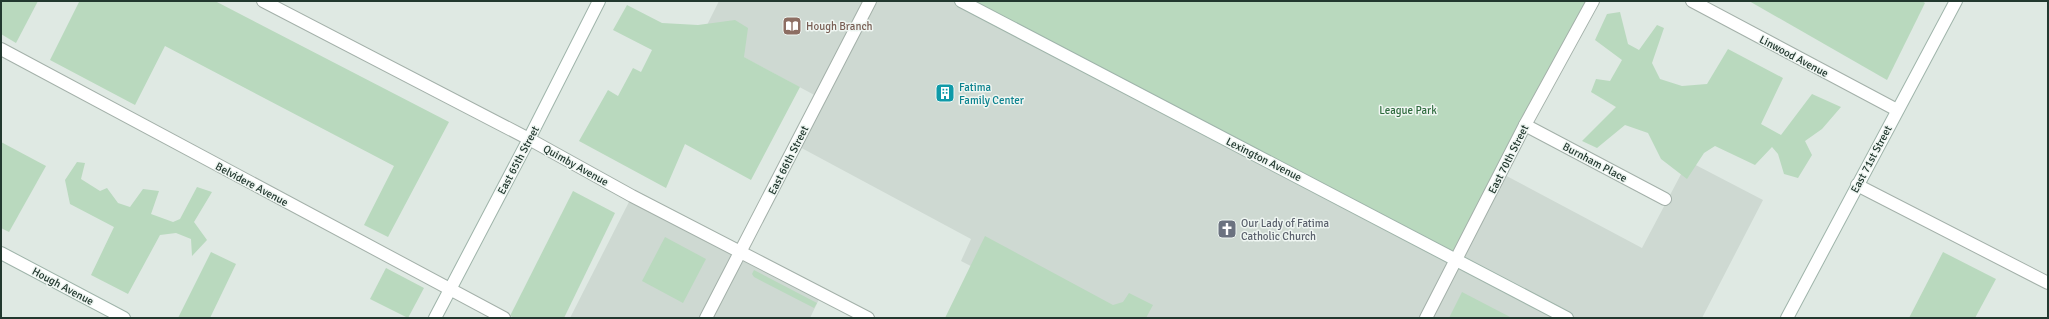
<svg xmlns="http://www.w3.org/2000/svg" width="2049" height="319" font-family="Signika,sans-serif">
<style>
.built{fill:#ced9d2}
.green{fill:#b9d9be}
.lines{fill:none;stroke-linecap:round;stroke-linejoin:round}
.street-casing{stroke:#a3b0a9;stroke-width:14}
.secondary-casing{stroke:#9fb4aa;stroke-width:14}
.street{stroke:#fff;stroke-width:12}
.secondary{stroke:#fff;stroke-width:12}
.labels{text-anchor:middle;stroke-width:3;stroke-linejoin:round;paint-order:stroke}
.education-label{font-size:11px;fill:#785e54;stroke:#eff6f2;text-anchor:start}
.street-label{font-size:11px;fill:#22382f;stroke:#eff6f2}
.culture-label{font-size:11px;fill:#0d838f;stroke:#eff6f2;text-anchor:start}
.park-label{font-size:11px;fill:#2f6b3e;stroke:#eff6f2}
.worship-label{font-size:11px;fill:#5b616d;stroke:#eff6f2;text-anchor:start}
</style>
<rect width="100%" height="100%" fill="#dfe9e3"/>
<g class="built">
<path d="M719 1H961L1501 173 1642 248 1688 161 1763 200 1702 318H1072L961 261 971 239 796 145 820 98 702 35Z"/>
<path d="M632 196 822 293 810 318H570Z"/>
</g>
<g class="green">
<path d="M1 1H38L16 43 1 34Z"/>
<path d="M77 1H215L449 122 388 237 364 225 394 166 165 46 135 105 50 60 79 2Z"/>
<path d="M960 1H1593L1457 260Z"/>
<path d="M1749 1H1922L1925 3 1887 80Z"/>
<path d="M627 5 662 23 698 25 735 20 748 28 744 57 800 87 751 180 685 144 666 188 579 141 608 90 618 96 633 68 641 72 652 50 613 30Z"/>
<path d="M1620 12 1628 44 1639 50 1657 25 1664 28 1652 63 1660 79 1682 86 1707 84 1728 49 1783 78 1761 124 1781 135 1812 94 1841 107 1822 129 1805 141 1812 155 1798 178 1784 174 1778 154 1772 147 1755 165 1715 146 1704 153 1687 179 1661 159 1648 133 1625 125 1597 148 1582 141 1616 107 1591 92 1596 79 1610 81 1622 60 1595 40 1607 14Z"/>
<path d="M1 142 46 166 9 232 1 228Z"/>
<path d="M77 162 85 163 81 179 100 191 107 188 118 203 130 207 143 189 159 191 151 214 173 222 180 219 197 187 212 192 194 222 207 240 192 256 191 239 176 233 160 235 128 294 91 275 114 227 70 204 65 180Z"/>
<path d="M573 191 615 213 564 318H515L510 316Z"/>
<path d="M985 236 1113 305 1123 302 1129 293 1153 305 1146 318H945Z"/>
<path d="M665 237 706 259 683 303 642 281Z"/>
<path d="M211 252 236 264 210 318H178Z"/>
<path d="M1943 252 1996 279 1975 318H1909Z"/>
<path d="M386 268 424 288 408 318 370 299Z"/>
<path d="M754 270 817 303 814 308 754 277 752 274Z"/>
<path d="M1462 292 1512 318H1449Z"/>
</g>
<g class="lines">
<defs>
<g id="street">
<path d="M263 1 529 139 632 196 868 318"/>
<path d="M1692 1 1897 110"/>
<path d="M1 49 504 318"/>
<path d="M1525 125 1665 199"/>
<path d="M1857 185 2048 283"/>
<path d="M706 318 870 1"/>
<path d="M1426 318 1525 125 1593 1"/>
</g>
<g id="secondary">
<path d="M961 1 1567 318"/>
<path d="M1 253 124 318"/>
<path d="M435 318 529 139 599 1"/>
<path d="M1787 318 1956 1"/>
</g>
</defs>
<use href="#street" class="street-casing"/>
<use href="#secondary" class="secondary-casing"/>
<use href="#street" class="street"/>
<use href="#secondary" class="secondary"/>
</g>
<defs>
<symbol id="library-square" viewBox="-11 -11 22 22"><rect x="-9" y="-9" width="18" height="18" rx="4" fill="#8d6e63" stroke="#eff6f2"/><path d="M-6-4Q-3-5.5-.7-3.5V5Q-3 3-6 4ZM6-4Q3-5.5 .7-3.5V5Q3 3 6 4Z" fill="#fff"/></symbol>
<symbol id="building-square" viewBox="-11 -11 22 22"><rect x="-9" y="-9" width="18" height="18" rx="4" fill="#0f9aa8" stroke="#eff6f2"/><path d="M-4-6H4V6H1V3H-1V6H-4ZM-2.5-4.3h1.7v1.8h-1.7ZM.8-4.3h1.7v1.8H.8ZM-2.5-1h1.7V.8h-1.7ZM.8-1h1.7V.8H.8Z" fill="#fff"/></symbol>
<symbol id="church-square" viewBox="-11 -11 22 22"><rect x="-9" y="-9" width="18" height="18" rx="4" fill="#6b7280" stroke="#eff6f2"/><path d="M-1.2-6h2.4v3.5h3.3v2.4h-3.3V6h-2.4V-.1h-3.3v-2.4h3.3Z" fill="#fff"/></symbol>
</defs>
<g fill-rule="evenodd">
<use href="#library-square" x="781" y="15" width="22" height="22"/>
<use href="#building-square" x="934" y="82" width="22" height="22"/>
<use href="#church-square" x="1216" y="218" width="22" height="22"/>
</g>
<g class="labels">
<g class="education-label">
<text x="806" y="30">Hough Branch</text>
</g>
<g class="street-label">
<text transform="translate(1794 56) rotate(28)" y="4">Linwood Avenue</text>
<text transform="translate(1264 159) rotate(27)" y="4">Lexington Avenue</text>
<text transform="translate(1508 159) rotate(-63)" y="4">East 70th Street</text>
<text transform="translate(1871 159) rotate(-62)" y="4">East 71st Street</text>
<text transform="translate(518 160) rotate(-62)" y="4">East 65th Street</text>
<text transform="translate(788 160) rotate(-63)" y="4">East 66th Street</text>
<text transform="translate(1595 162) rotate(28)" y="4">Burnham Place</text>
<text transform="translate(576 165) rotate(29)" y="4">Quimby Avenue</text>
<text transform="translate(252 184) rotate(28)" y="4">Belvidere Avenue</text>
<text transform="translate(63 286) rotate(28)" y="4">Hough Avenue</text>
</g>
<g class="culture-label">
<text x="959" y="91">Fatima<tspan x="959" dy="13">Family Center</tspan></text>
</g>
<g class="park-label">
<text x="1408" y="114">League Park</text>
</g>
<g class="worship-label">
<text x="1241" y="227">Our Lady of Fatima<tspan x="1241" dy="13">Catholic Church</tspan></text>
</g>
</g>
<rect width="2049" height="319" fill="none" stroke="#22382f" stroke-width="4"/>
</svg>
